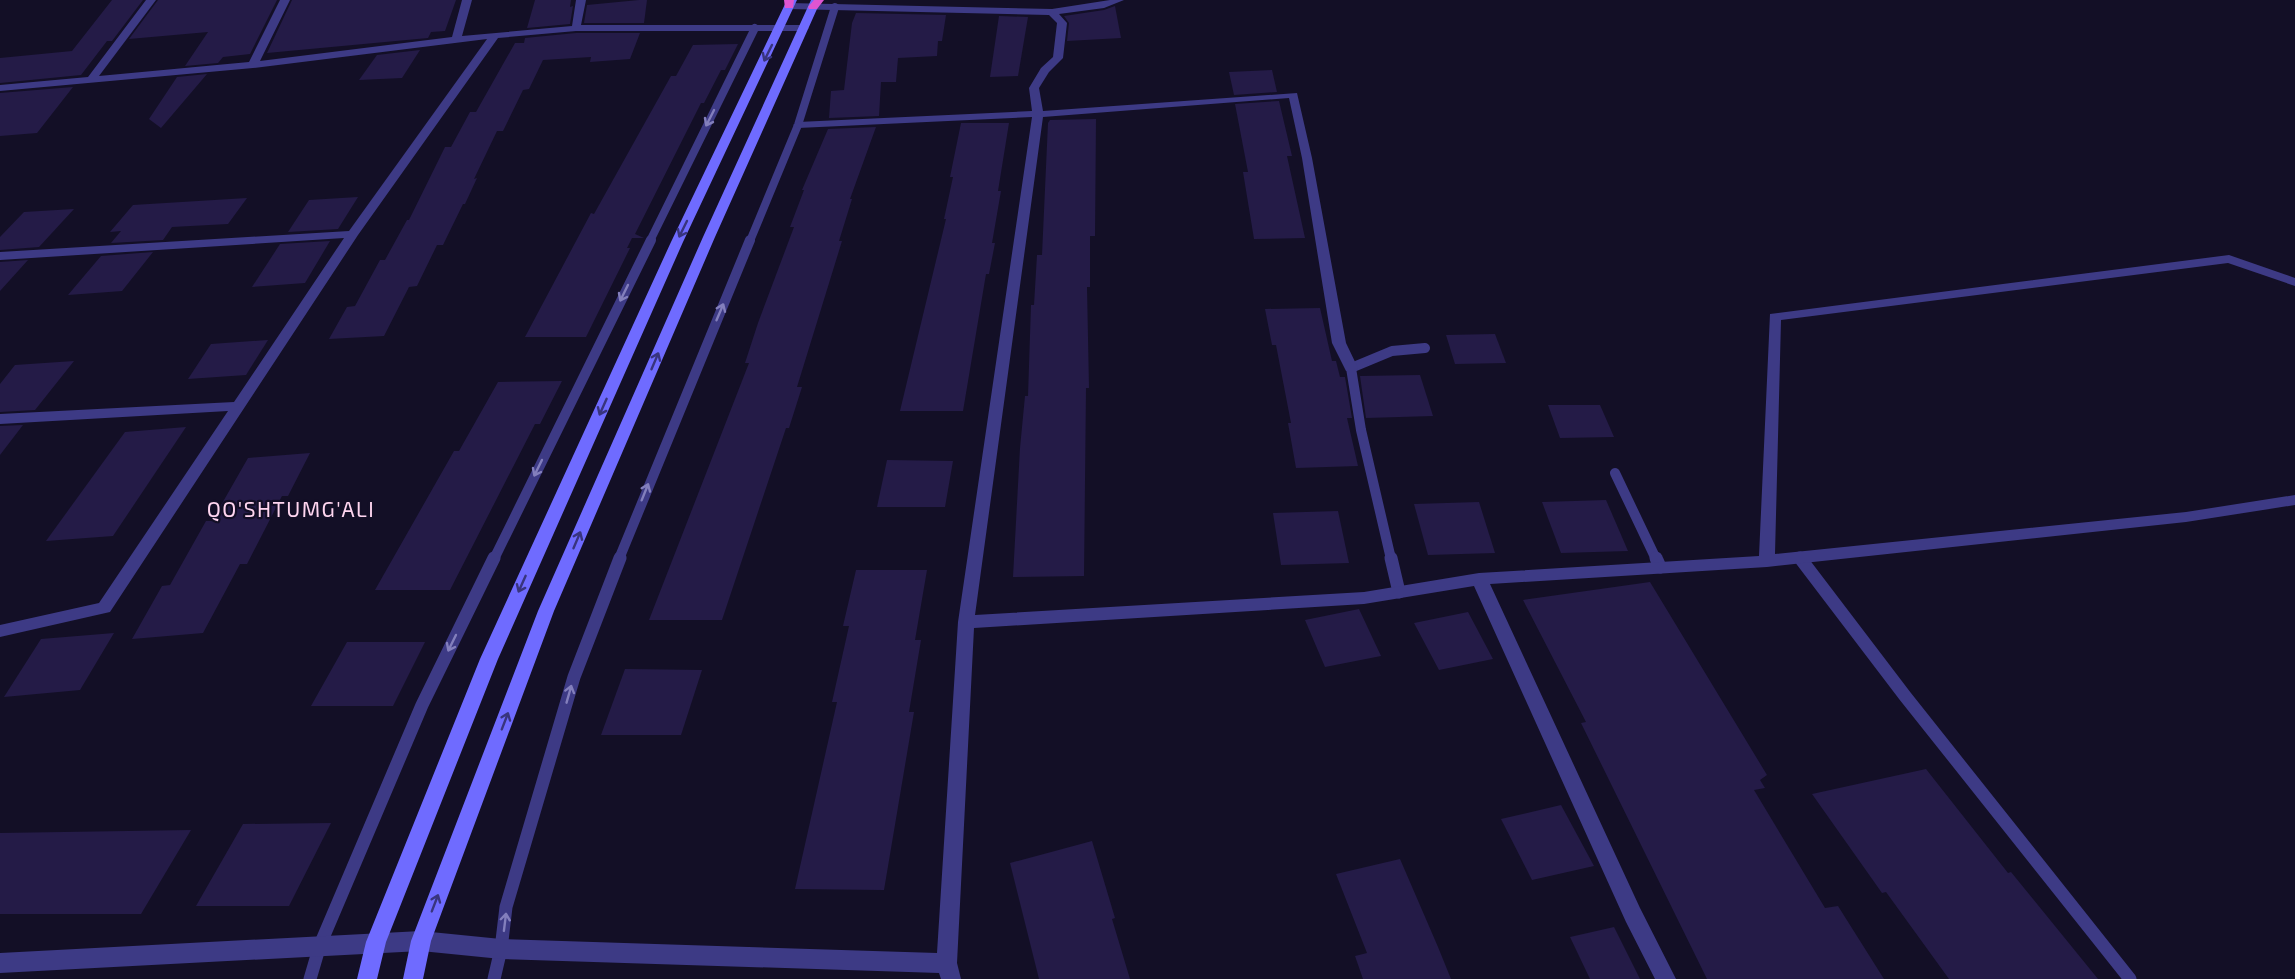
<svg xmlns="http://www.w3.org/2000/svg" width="2295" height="979" font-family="'Exo 2',sans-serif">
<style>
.building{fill:#241b47}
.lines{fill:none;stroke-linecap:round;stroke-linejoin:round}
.service-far2{stroke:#3d3a85;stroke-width:8}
.service-far1{stroke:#3d3a85;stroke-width:10}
.service{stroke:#3d3a85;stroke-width:13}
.minor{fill:#3d3a85;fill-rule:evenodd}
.secondary{fill:#6f6bff;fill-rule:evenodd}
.trunk{fill:#e055d1;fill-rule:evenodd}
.oneway{stroke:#38347d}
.oneway2{stroke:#837fbc}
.labels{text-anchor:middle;stroke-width:4.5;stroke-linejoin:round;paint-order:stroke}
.quarter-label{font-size:21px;letter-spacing:1.5px;fill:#ffd6f0;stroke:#130f26}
</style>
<rect width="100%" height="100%" fill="#130f26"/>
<g class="building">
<path d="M112 0H143L112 41H107L81 75 0 83V58L72 51Z"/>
<path d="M158 0H277L250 54 223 57 218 63 185 66 208 32 129 39Z"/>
<path d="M292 0H456L445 31 431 32 428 38 267 53Z"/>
<path d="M535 0H571L570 7 573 6 570 24 527 28Z"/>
<path d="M639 0H647L644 23H584L587 5Z"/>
<path d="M1115 6 1121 38 1067 41 1069 23 1064 16 1104 10Z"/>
<path d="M856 13 946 15 942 41H938L937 56 898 58 896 82H881L879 116 829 118 831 91 844 90 852 23Z"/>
<path d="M999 16 1028 17 1018 76 990 77Z"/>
<path d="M576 33H640L630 59 590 62 591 57 543 60 529 89 523 90 503 131H497L474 179 477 178 465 204H463L443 245H437L417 286 409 287 384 336 329 339 347 307 355 306 380 260H385L407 220H409L445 147H451L470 112H476L515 43H524L525 38Z"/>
<path d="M738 44 725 70H721L704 103H701L635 234 644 238H632L627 248H630L586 337H525L591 213 594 214 671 76H676L693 45Z"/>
<path d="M420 50 402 78 359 80 377 55Z"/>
<path d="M1272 70 1277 92 1234 95 1229 72Z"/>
<path d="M207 74 161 128 149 119 177 77Z"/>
<path d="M73 87 37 133 0 136V93Z"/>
<path d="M1279 101 1292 156H1287L1305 238 1254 239 1243 172H1248L1235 104Z"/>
<path d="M1096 119 1095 236H1090V287H1087L1089 388H1086L1084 576 1013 577 1020 448 1025 396H1028L1031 305H1034L1037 255H1042L1048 123 1050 120Z"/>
<path d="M961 123H1009L998 191H1001L992 243H995L989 274H986L963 411H900L946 219H944L953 177H950Z"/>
<path d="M876 127 850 199H852L839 241H842L797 387H802L789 428H786L722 620H649L749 363H745L758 323 794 227H790L804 190H802L828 129Z"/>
<path d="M358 197 338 229 288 232 309 200Z"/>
<path d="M247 198 228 224 172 227 163 240 111 243 121 231 110 232 133 205Z"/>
<path d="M74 209 39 247 0 250V237L24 212Z"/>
<path d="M330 241 305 283 252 287 280 244Z"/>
<path d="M153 252 122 291 68 295 101 256Z"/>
<path d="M28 260 0 291V262Z"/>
<path d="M1320 308 1332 361H1336L1340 377H1345L1352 418H1347L1358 466 1296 468 1288 423H1291L1276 345H1272L1265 309Z"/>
<path d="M1495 334 1506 363 1455 364 1446 335Z"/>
<path d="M268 340 246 375 188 379 211 344Z"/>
<path d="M74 361 35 410 0 412V384L15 365Z"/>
<path d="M1420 375 1433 416 1366 418 1360 376Z"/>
<path d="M562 381 540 424H535L450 590H375L454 451H459L498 382Z"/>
<path d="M1548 405H1600L1614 437 1560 438Z"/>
<path d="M23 425 0 455V426Z"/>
<path d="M186 427 113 536 46 541 125 432Z"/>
<path d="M310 453 288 496H282L247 564H240L203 633 132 639 162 586 170 585 206 521H212L248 458Z"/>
<path d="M887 460 953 461 945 507H877Z"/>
<path d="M1606 500 1628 551 1561 553 1542 502Z"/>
<path d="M1479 502 1495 553 1428 555 1414 504Z"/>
<path d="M1338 511 1349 563 1281 565 1273 513Z"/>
<path d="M856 570H927L915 640H921L909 712H914L884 890 795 889 837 702H832L849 626H843Z"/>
<path d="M1650 582 1767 775 1760 780 1765 788 1754 790 1825 908 1838 906 1884 979H1707L1581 723 1586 722 1523 600Z"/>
<path d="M1359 609 1381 656 1325 667 1305 620Z"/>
<path d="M1468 612 1493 659 1439 670 1414 623Z"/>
<path d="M114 633 80 690 4 697 41 639Z"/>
<path d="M347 642H425L393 706H311Z"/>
<path d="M625 669 702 670 681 735H601Z"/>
<path d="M1926 769 2008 873 2011 872 2098 979H1949L1886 892 1882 893 1812 794Z"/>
<path d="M1561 805 1594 866 1532 880 1501 819Z"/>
<path d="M331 823 289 906H196L243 824Z"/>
<path d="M191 830 141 914H0V833Z"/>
<path d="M1092 841 1115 918 1112 919 1130 979H1039L1010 863Z"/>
<path d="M1400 859 1438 947 1451 979H1363L1355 956 1367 953 1336 874Z"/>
<path d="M1614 927 1640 979H1590L1570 937Z"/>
</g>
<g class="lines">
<g class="service-far2">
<path d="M650 241 755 28"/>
<path d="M750 241 798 125 835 7"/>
</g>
<g class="service-far1">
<path d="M1615 473 1656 559"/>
<path d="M1800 557 1802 559"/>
<path d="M494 559 651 240"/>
<path d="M619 559 750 240"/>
<path d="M1391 559 1361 430 1351 368 1392 351 1425 348"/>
</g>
<g class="service">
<path d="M1391 558 1399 592"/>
<path d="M1656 558 1660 567"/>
<path d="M1800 558 1905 696 2130 979"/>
<path d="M310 979 320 945 422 705 494 558"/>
<path d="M494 979 501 949 506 907 574 677 620 558"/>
</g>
<g class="minor">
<path d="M146 0H156L99 76 249 62 280 0H290L260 61 452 37 462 0H472L462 36 572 26 576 0H586L581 25H804L809 28 804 31H576L498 38 358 235 110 612 0 637V625L99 603 228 411 0 424V414L234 402 344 238 0 260V252L349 231 487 39 253 68 0 91V85L88 77Z"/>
<path d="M1110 0H1124L1104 8 1059 14 1067 23 1063 58 1049 72 1039 88 1043 111 1297 93 1312 158 1346 343 1358 368 1356 371H1346L1332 343 1302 158 1289 98 1043 117 975 615 1364 592 1479 573 1759 556 1770 314 2229 255 2295 278V286L2228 263 1781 320 1775 554 2186 512 2295 495V505L2186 522 1767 567 1490 584 1640 908 1676 979H1655L1626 922 1474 586 1364 604 974 628 957 963 961 979H941L939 973 501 959 421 951 0 973V953L421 931 501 939 937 953 958 622 1032 117 798 128 793 125 798 122 1032 111 1029 88 1041 68 1053 57 1057 23 1049 15 789 9 784 6 789 3 1052 9Z"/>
</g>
<g class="secondary">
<path d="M787 0H797L683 242 498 659 386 942 377 979H357L366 942 480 659 671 242Z"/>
<path d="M811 0H821L715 237 554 611 431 941 423 979H403L411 941 538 611 703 237Z"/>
</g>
<g class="trunk">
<path d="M784 0H794L793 8H785Z"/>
<path d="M814 0H824L817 9H809L808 7Z"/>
</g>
</g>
<defs><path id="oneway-shaft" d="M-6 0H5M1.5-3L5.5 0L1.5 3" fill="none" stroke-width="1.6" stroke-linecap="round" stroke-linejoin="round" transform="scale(1.5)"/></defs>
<g class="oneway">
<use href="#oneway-shaft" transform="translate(768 53) rotate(116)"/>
<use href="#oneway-shaft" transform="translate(683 229) rotate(116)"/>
<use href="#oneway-shaft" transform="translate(655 361) rotate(-67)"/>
<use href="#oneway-shaft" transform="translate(603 407) rotate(114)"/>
<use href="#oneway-shaft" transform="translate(577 540) rotate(-67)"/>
<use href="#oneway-shaft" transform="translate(522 584) rotate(114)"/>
<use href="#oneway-shaft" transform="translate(505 721) rotate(-69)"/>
<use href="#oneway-shaft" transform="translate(435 903) rotate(-69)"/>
</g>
<g class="oneway2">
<use href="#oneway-shaft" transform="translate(710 118) rotate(117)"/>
<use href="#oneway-shaft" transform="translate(624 293) rotate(116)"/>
<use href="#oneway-shaft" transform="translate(720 312) rotate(-67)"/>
<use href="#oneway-shaft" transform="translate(538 468) rotate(116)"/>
<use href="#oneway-shaft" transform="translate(645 492) rotate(-68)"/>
<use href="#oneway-shaft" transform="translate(452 643) rotate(116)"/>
<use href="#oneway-shaft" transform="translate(569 694) rotate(-74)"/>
<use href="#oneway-shaft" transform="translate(505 922) rotate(-83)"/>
</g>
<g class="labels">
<g class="quarter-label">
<text x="291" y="517">QO'SHTUMG'ALI</text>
</g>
</g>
</svg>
